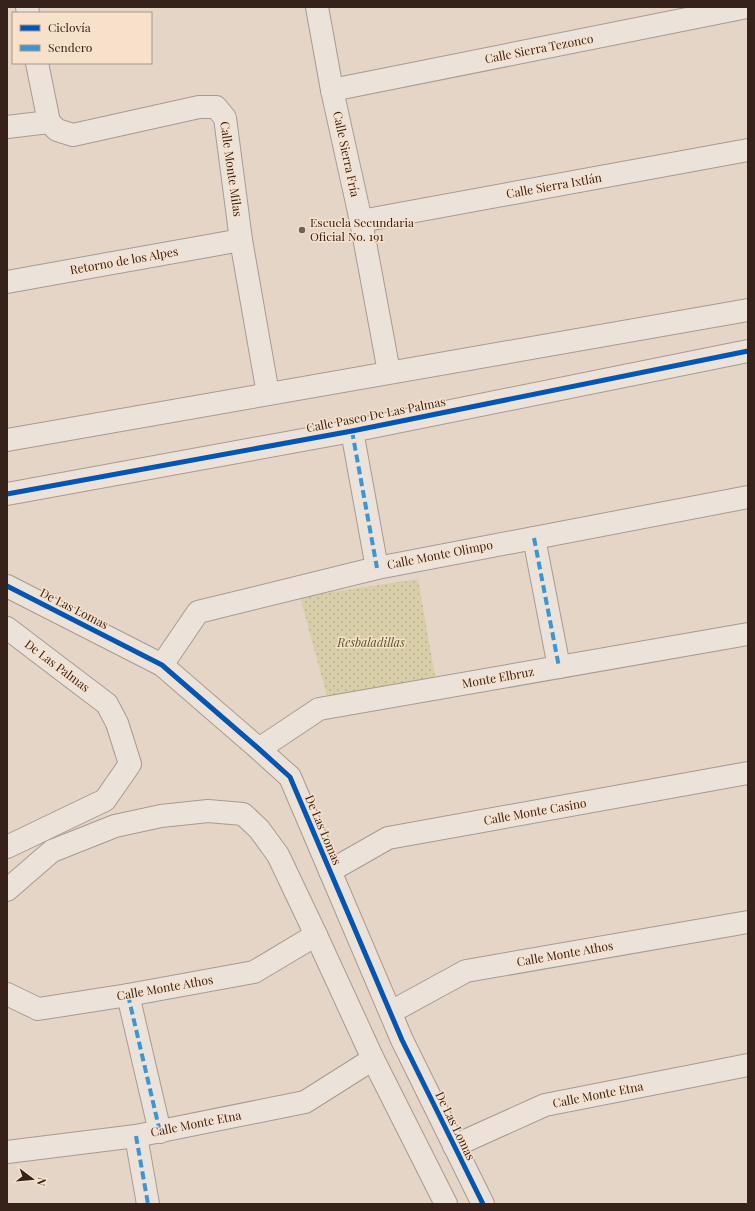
<svg xmlns="http://www.w3.org/2000/svg" width="755" height="1211" font-family="'Playfair Display',serif">
<style>
.park{fill:url(#park-dots)}
.lines{fill:none;stroke-linecap:round;stroke-linejoin:round}
.minor-casing{stroke:#a89a91;stroke-width:24}
.minor{stroke:#ebe2da;stroke-width:22}
.quiet{stroke:#3e95d4;stroke-width:4;stroke-dasharray:8 4;stroke-linecap:butt}
.cycleway-casing{stroke:#f7e1cb;stroke-width:8}
.cycleway{stroke:#0057b8;stroke-width:5}
.poi-dot{fill:#736157;stroke:#f7e1cb;stroke-width:1.5}
.labels{text-anchor:middle;stroke-width:3;stroke-linejoin:round;paint-order:stroke}
.street-label{font-size:12px;fill:#36221a;stroke:#f7e1cb}
.poi-label{font-size:12px;fill:#36221a;stroke:#f7e1cb;text-anchor:start}
.park-label{font-size:12px;font-style:italic;fill:#52541f;stroke:#f7e1cb}
</style>
<defs>
<pattern id="park-dots" width="8" height="8" patternUnits="userSpaceOnUse"><rect width="8" height="8" fill="#d8cea8"/><path d="M2 2h.1M6 6h.1" fill="none" stroke="#bab190" stroke-width="1.8" stroke-linecap="round"/></pattern>
</defs>
<rect width="100%" height="100%" fill="#e4d5c7"/>
<path class="park" d="M418 579 437 688 330 707 300 597Z"/>
<g class="lines">
<defs>
<g id="minor">
<path d="M27 7 28 13"/>
<path d="M317 7 332 90 361 221 389 372"/>
<path d="M37 63 49 122 57 130 73 135 199 107H216L225 118 241 240 268 394"/>
<path d="M332 90 747 7"/>
<path d="M7 127 49 122"/>
<path d="M361 221 748 150"/>
<path d="M7 282 241 240"/>
<path d="M352 431 377 568"/>
<path d="M7 440 748 310"/>
<path d="M7 494 352 431 748 351"/>
<path d="M534 538 559 667"/>
<path d="M7 586 162 665 259 749 290 777 402 1040 483 1204"/>
<path d="M7 628 107 704 117 723 130 764 105 800 7 847"/>
<path d="M162 665 198 612 377 568 748 497"/>
<path d="M259 749 319 709 748 634"/>
<path d="M330 871 388 838 748 773"/>
<path d="M7 890 52 851 115 826 161 816 208 811 243 814 259 829 278 855 316 935 373 1059 446 1204"/>
<path d="M7 994 38 1009 128 995 254 972 316 935"/>
<path d="M128 995 160 1132"/>
<path d="M391 1012 466 971 748 922"/>
<path d="M136 1136 148 1204"/>
<path d="M454 1146 545 1105 748 1065"/>
<path d="M7 1152 136 1136 305 1102 373 1059"/>
</g>
</defs>
<use href="#minor" class="minor-casing"/>
<use href="#minor" class="minor"/>
<g class="quiet">
<path d="M352 431 377 568"/>
<path d="M534 538 559 667"/>
<path d="M128 995 160 1132"/>
<path d="M136 1136 148 1204"/>
</g>
<defs>
<g id="cycleway">
<path d="M7 494 352 431 748 351"/>
<path d="M7 586 162 665 259 749 290 777 402 1040 483 1204"/>
</g>
</defs>
<use href="#cycleway" class="cycleway-casing"/>
<use href="#cycleway" class="cycleway"/>
</g>
<circle class="poi-dot" cx="302" cy="230" r="4"/>
<g class="labels">
<g class="street-label">
<text transform="translate(539 49) rotate(-11)" y="4">Calle Sierra Tezonco</text>
<text transform="translate(346 154) rotate(78)" y="4">Calle Sierra Fría</text>
<text transform="translate(231 169) rotate(82)" y="4">Calle Monte Milas</text>
<text transform="translate(554 186) rotate(-10)" y="4">Calle Sierra Ixtlán</text>
<text transform="translate(124 261) rotate(-10)" y="4">Retorno de los Alpes</text>
<text transform="translate(376 415) rotate(-11)" y="4">Calle Paseo De Las Palmas</text>
<text transform="translate(440 555) rotate(-11)" y="4">Calle Monte Olimpo</text>
<text transform="translate(74 609) rotate(27)" y="4">De Las Lomas</text>
<text transform="translate(57 666) rotate(37)" y="4">De Las Palmas</text>
<text transform="translate(498 678) rotate(-10)" y="4">Monte Elbruz</text>
<text transform="translate(535 812) rotate(-10)" y="4">Calle Monte Casino</text>
<text transform="translate(323 830) rotate(67)" y="4">De Las Lomas</text>
<text transform="translate(565 954) rotate(-10)" y="4">Calle Monte Athos</text>
<text transform="translate(165 988) rotate(-10)" y="4">Calle Monte Athos</text>
<text transform="translate(598 1095) rotate(-11)" y="4">Calle Monte Etna</text>
<text transform="translate(196 1124) rotate(-11)" y="4">Calle Monte Etna</text>
<text transform="translate(455 1126) rotate(64)" y="4">De Las Lomas</text>
</g>
<g class="poi-label">
<text x="310" y="227">Escuela Secundaria<tspan x="310" dy="14">Oficial No. 191</tspan></text>
</g>
<g class="park-label">
<text x="371" y="647">Resbaladillas</text>
</g>
</g>
<rect width="755" height="1211" fill="none" stroke="#36221a" stroke-width="16"/>
<rect x="12" y="12" width="140" height="52" fill="#f7e1cb" stroke="#aa9584"/>
<rect x="20" y="25" width="20" height="6" fill="#0057b8" stroke="#aa9584"/>
<text x="48" y="32" font-size="12" fill="#36221a">Ciclovía</text>
<rect x="20" y="45" width="20" height="6" fill="#3e95d4" stroke="#aa9584"/>
<text x="48" y="52" font-size="12" fill="#36221a">Sendero</text>
<g transform="translate(32 1179) rotate(106)" stroke="#f7e1cb" stroke-width="3" paint-order="stroke">
<path d="M0-3L7 15L0 10L-7 15Z" fill="#36221a"/>
<text y="-6" font-size="11" font-weight="bold" text-anchor="middle" fill="#36221a">N</text>
</g>
</svg>
